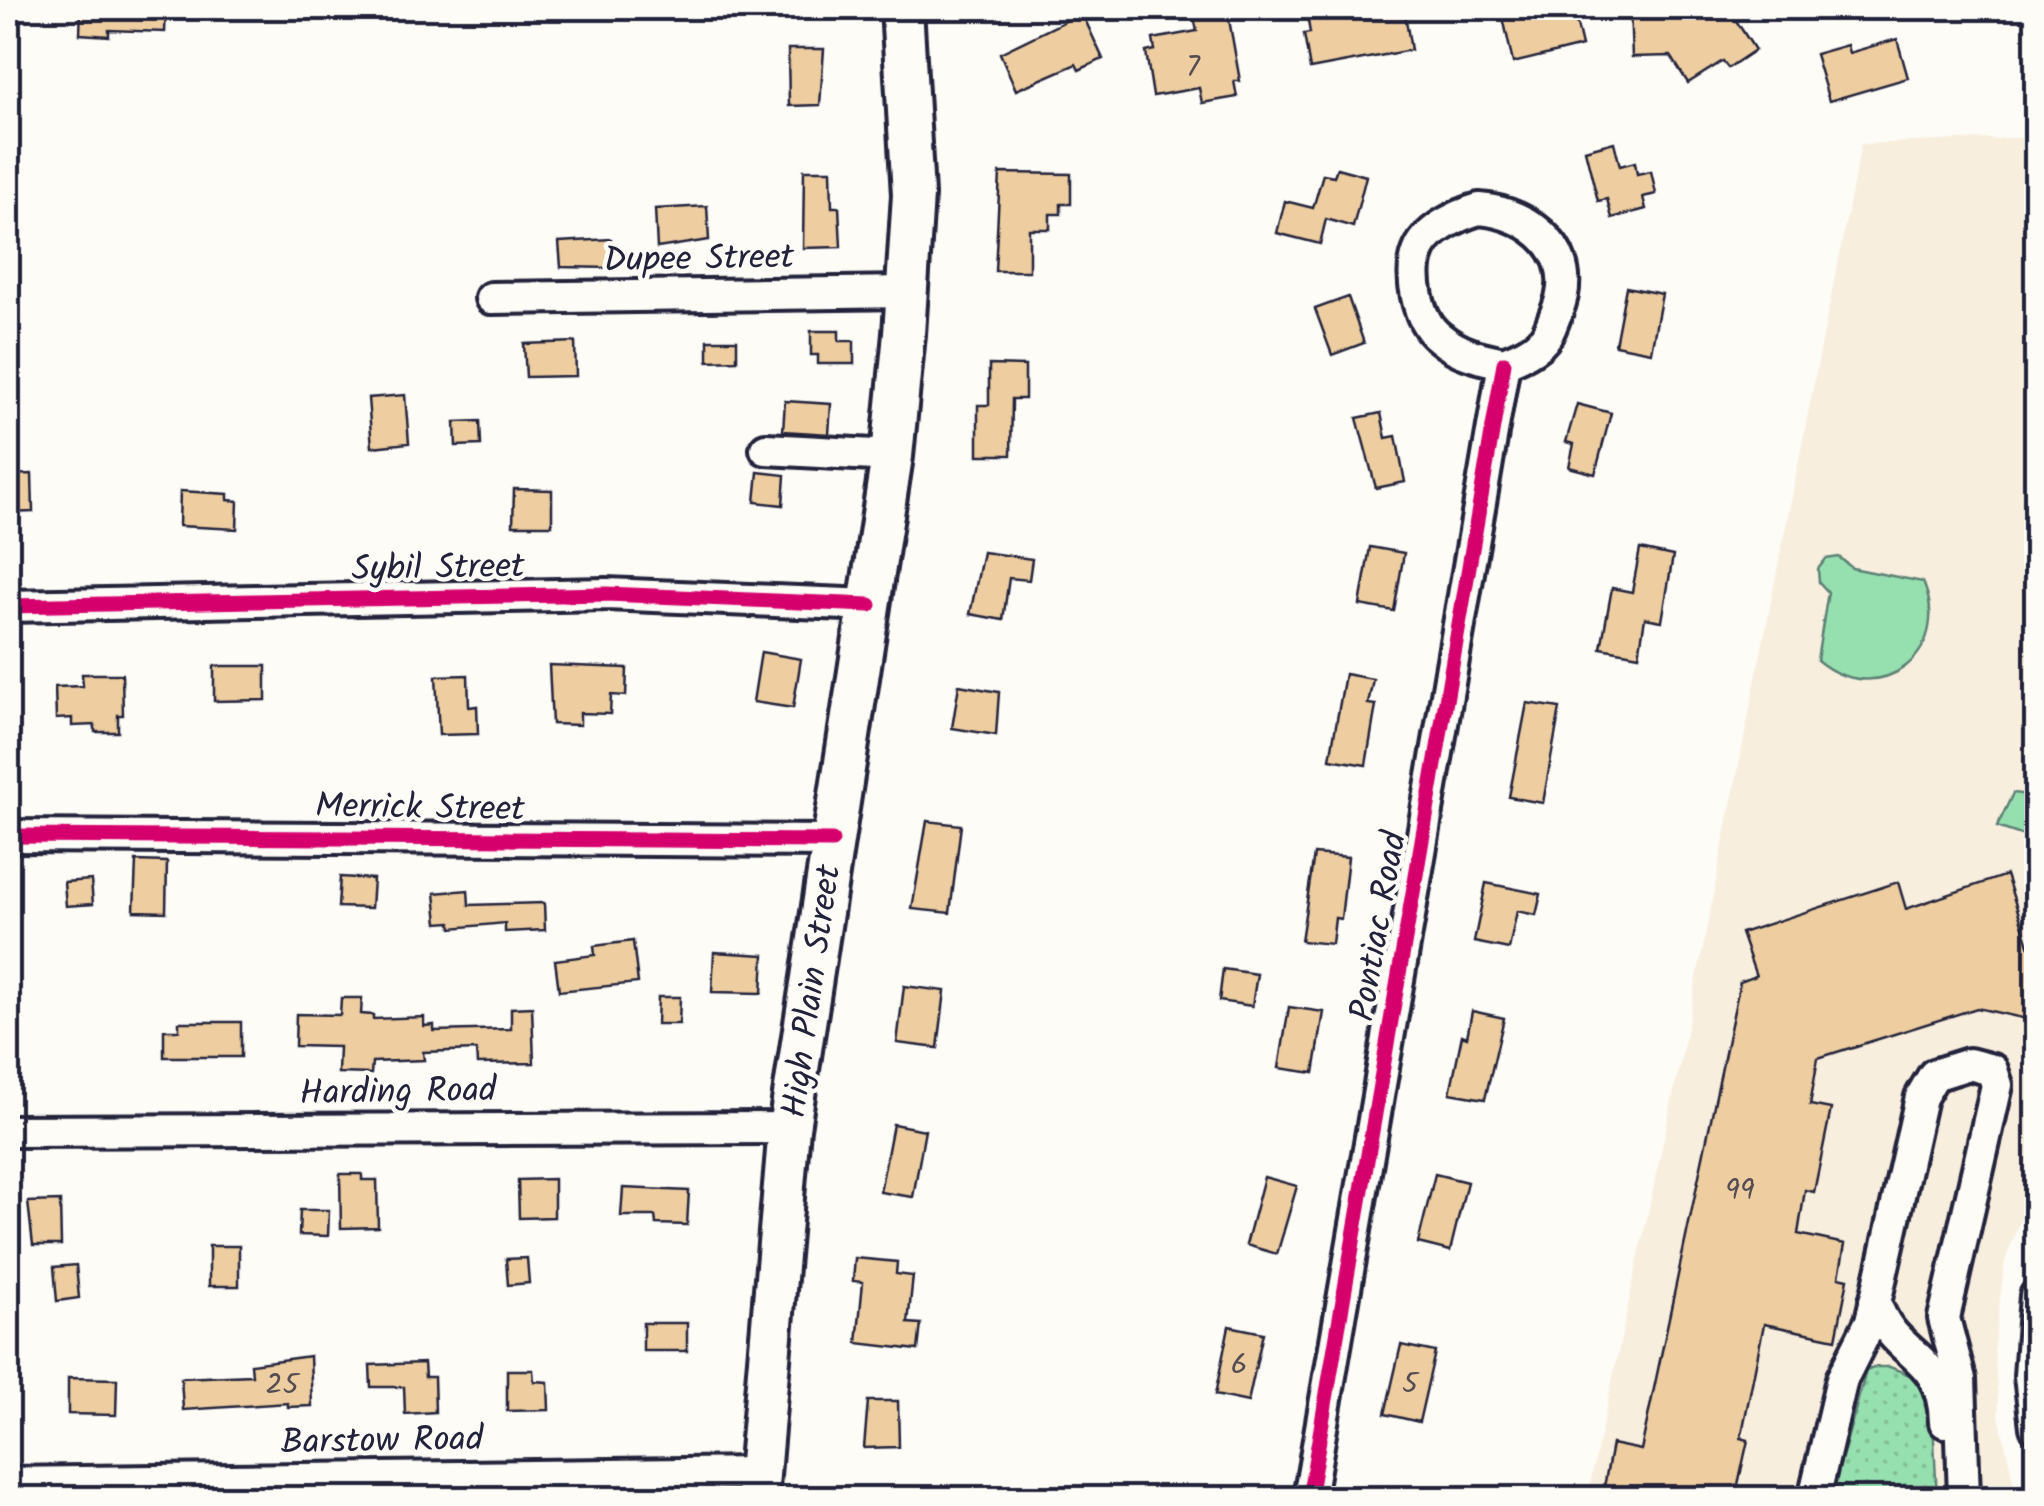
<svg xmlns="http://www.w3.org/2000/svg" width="2044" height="1506" font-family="Kalam,sans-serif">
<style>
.built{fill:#f8eedd}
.grass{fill:url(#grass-dots);stroke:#5c8175;stroke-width:2.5}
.park{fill:url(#park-tufts);stroke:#5c8175;stroke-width:2.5}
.pitch{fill:#96e0af;stroke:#5c8175;stroke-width:2.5}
.building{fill:#eecea0;stroke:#22223b;stroke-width:2.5}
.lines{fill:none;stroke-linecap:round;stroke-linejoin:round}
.minor-casing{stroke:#22223b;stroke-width:38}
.major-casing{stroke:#22223b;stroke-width:48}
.minor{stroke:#fdfcf7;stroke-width:30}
.major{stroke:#fdfcf7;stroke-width:40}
.cycleway-casing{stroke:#fdfcf7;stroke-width:21}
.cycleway{stroke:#d6006c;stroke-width:15}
.labels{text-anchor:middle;stroke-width:9;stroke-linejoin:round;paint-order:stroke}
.number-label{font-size:30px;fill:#554d54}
.street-label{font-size:35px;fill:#22223b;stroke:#fdfcf7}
</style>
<defs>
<pattern id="grass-dots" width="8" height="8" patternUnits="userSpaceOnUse" patternTransform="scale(2.5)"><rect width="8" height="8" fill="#96e0af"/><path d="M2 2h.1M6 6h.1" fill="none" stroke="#81c097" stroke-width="1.8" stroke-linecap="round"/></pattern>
<pattern id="park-tufts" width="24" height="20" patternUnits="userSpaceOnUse" patternTransform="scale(2.5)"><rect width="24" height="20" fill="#96e0af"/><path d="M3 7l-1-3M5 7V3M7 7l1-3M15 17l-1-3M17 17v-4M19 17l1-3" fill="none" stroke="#81c097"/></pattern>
</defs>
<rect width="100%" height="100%" fill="#fdfcf7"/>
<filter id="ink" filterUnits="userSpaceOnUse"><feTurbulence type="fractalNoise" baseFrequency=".01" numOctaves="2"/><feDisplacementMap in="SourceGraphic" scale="20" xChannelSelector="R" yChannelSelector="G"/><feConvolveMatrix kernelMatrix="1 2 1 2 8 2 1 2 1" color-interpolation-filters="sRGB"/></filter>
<g filter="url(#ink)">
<path class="built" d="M2036 137V1178L2005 1261 1994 1346 1999 1416 2017 1498H1587L1683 1049 1861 144Z"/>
<path class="grass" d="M1876 1367H1890L1922 1380 1932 1403 1937 1498H1831L1866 1371Z"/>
<path class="park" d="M2013 793 2036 796V840L1997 827Z"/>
<path class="pitch" d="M1839 557 1852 568 1923 582C1954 654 1878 711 1817 660L1828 592 1819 582 1818 569 1826 559Z"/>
<g class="building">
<path d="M81 8H166L165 32 109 30V36L80 34Z"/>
<path d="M1192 8H1227L1240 81H1234L1237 97 1202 103 1199 88 1153 96 1146 52 1155 50 1153 39 1197 31Z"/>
<path d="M1349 8H1404L1411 50 1310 69 1304 34 1310 33 1307 15Z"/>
<path d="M1501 8H1573L1582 46 1513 63Z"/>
<path d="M1630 8H1728L1755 50 1728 68 1723 61 1688 83 1671 56 1632 57Z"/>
<path d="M1082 13 1103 59 1079 70 1076 64 1016 90 1000 53Z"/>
<path d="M1897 39 1908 78 1829 101 1815 54 1847 45 1849 53Z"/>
<path d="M788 49H824L820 105 789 106Z"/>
<path d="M1614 142 1620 166 1635 162 1637 174 1651 171 1656 194 1643 197 1646 209 1612 218 1607 199 1598 201 1585 150Z"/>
<path d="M1337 168 1366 176 1353 227 1326 219 1320 244 1277 233 1285 201 1313 208 1323 174 1334 176Z"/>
<path d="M804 170H831L832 207H839L841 247 803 248Z"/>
<path d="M1000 173 1071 174V204H1061V214H1050V229H1029V271H995Z"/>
<path d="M707 206 709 240 657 248 655 209Z"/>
<path d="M611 239 613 268 561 267 559 242Z"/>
<path d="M1626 287 1662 294 1651 352 1615 345Z"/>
<path d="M1348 297 1364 343 1332 355 1315 309Z"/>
<path d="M811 331H839V341H854V364H818V355H811Z"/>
<path d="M708 340H737V360L708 361Z"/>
<path d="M575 342 576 376 526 377 524 344Z"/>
<path d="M989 365 1025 366V399H1012L1011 455H978V405H989Z"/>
<path d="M405 395 409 443 372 447 368 398Z"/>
<path d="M785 401 831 404 829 434 783 431Z"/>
<path d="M1577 404 1611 413 1595 474 1569 467 1574 444 1566 442Z"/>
<path d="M1381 413 1386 438 1396 436 1405 482 1376 488 1357 418Z"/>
<path d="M480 421 481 445 456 446 455 422Z"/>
<path d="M758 472 785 475 783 505 755 502Z"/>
<path d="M32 474 33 512 8 513V475Z"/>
<path d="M514 489 552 490V525H513Z"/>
<path d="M180 491 228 494V500L238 501 237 529 179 526Z"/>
<path d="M1370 547 1404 553 1394 611 1360 605Z"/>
<path d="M1640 549 1673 556 1662 621 1645 618 1639 655 1601 648 1612 588 1632 592Z"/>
<path d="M983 552 1032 559 1029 580 1009 578 1003 620 970 614Z"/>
<path d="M761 652 801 659 793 708 753 702Z"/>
<path d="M549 665 627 668 626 696 611 695 610 714 580 713V725L552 724Z"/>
<path d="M214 666H266V700L214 701Z"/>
<path d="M82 674H122L123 715H118V732H95V725L72 726V718L56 719 55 687 83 686Z"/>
<path d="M1345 674 1373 679 1368 704 1376 705 1366 765 1330 759Z"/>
<path d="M468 675 469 707 477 706 478 734 439 735 436 676Z"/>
<path d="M959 685 999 692 996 735 952 728Z"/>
<path d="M1527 703 1560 708 1543 803 1509 797Z"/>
<path d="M927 821 961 825 950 913 912 909Z"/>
<path d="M1314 854 1348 857 1341 919 1335 918 1332 944 1301 941Z"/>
<path d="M136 861 167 862 166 912 134 911Z"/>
<path d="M2006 875 2036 966V1021L1977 1008 1818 1058 1810 1105 1831 1109 1814 1192 1805 1190 1798 1234 1845 1244 1839 1277 1848 1279 1836 1339 1764 1324 1741 1438 1748 1440 1735 1498H1602L1612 1444 1641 1450 1740 982 1756 976 1741 933 1898 882 1906 909Z"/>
<path d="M340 877 373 879 371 908 338 907Z"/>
<path d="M91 880 93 904 66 906 64 882Z"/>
<path d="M1486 883 1541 894 1536 915 1517 911 1509 949 1474 942Z"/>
<path d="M468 890 469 905 544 903 545 930 505 932V923L452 928 451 922 438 923 435 893Z"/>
<path d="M633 941 638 983 559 991 555 960 595 955 594 946Z"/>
<path d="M714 952 764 955 762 993 712 992Z"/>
<path d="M1223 969 1257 974 1252 1006 1219 1001Z"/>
<path d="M904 986 945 991 938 1048 897 1043Z"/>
<path d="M658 997H680L679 1024H657Z"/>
<path d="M341 998H362L361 1014 373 1015V1019L424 1017V1026L434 1025V1031L511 1029V1008L532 1007 534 1063 477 1064 476 1050 423 1052 424 1060 372 1062 371 1074 338 1073 339 1047 295 1046 296 1014 340 1015Z"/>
<path d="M1289 1007 1324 1012 1314 1073 1279 1068Z"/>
<path d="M1472 1011 1504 1018 1485 1099 1450 1093 1462 1035 1467 1037Z"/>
<path d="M179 1022H241V1057H164V1030H179Z"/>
<path d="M893 1124 925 1130 913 1197 880 1192Z"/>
<path d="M340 1174H362V1180H377L378 1227 341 1228Z"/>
<path d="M1435 1174 1467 1182 1450 1251 1418 1243Z"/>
<path d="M1264 1177 1297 1186 1277 1254 1246 1245Z"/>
<path d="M554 1179V1217L519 1218 518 1180Z"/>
<path d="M623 1188 689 1191 687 1225 656 1224 655 1216H621Z"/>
<path d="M60 1201 61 1245H33L28 1202Z"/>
<path d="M300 1210H329L328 1236 299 1235Z"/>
<rect x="209" y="1246" width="30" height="40"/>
<path d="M527 1258 529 1283 508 1285 506 1259Z"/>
<path d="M855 1258 897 1262 896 1274 913 1276 908 1323 921 1324 918 1350 857 1343 863 1282 853 1281Z"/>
<path d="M76 1265 79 1298 57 1301 54 1267Z"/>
<rect x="643" y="1323" width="44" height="28"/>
<path d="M1229 1326 1263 1333 1248 1402 1215 1395Z"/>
<path d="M1401 1345 1435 1352 1419 1422 1385 1414Z"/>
<path d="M310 1356 312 1406 288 1407V1403L183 1410 181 1378 252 1375 251 1364Z"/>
<path d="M424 1363 425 1377H434L435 1412 405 1414 404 1387H371L370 1365Z"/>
<path d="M507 1370H533L534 1381 548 1382 549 1410 507 1411Z"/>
<path d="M68 1378 117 1379 116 1415 68 1414Z"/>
<path d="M868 1401H898L899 1447 864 1448Z"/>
</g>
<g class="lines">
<defs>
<g id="minor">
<path d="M1479 209C1532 213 1581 254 1557 311 1553 320 1550 332 1544 339 1534 351 1518 357 1504 363 1480 358 1459 354 1439 337 1417 320 1408 273 1420 248 1430 228 1459 215 1479 209Z"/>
<path d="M491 298 908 292"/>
<path d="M766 449 892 456"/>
<path d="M8 606 606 594 870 605"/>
<path d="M8 836 832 841"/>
<path d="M8 1131 789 1128"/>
<path d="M2036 1296 2030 1376 2036 1427"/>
<path d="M1875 1301C1893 1360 1943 1349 1945 1422"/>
<path d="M8 1483 758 1473"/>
<path d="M1309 1498 1504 363"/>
<path d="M1814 1498 1842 1379 1871 1321 1921 1097 1934 1075 1969 1064 1992 1070 1997 1085 1944 1318 1960 1379 1964 1498"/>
</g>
<path id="major" d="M757 1498 789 1128 892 456 904 334 913 195 902 8"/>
</defs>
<use href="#minor" class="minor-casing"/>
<use href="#major" class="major-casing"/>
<use href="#minor" class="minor"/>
<use href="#major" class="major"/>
<defs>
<g id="cycleway">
<path d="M8 606 606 594 870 605"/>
<path d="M8 836 832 841"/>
<path d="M1309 1498 1504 363"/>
</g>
</defs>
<use href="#cycleway" class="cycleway-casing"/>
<use href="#cycleway" class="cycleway"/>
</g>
</g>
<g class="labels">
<g class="number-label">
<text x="1193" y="76">7</text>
<text x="1740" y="1199">99</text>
<text x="1239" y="1374">6</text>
<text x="1410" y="1393">5</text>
<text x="282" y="1394">25</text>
</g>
<g class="street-label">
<text transform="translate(699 257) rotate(-1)" y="12">Dupee Street</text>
<text transform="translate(438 566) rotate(-1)" y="12">Sybil Street</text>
<text transform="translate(420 806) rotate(1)" y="12">Merrick Street</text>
<text transform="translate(1377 926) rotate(-80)" y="12">Pontiac Road</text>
<text transform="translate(810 991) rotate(-82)" y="12">High Plain Street</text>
<text transform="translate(398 1090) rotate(-1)" y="12">Harding Road</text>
<text transform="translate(382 1439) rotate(-1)" y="12">Barstow Road</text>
</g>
</g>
<rect width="2044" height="1506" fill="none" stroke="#fdfcf7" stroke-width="40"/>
<rect x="20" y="20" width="2004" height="1466" fill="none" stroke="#22223b" stroke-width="4" filter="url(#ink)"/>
</svg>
